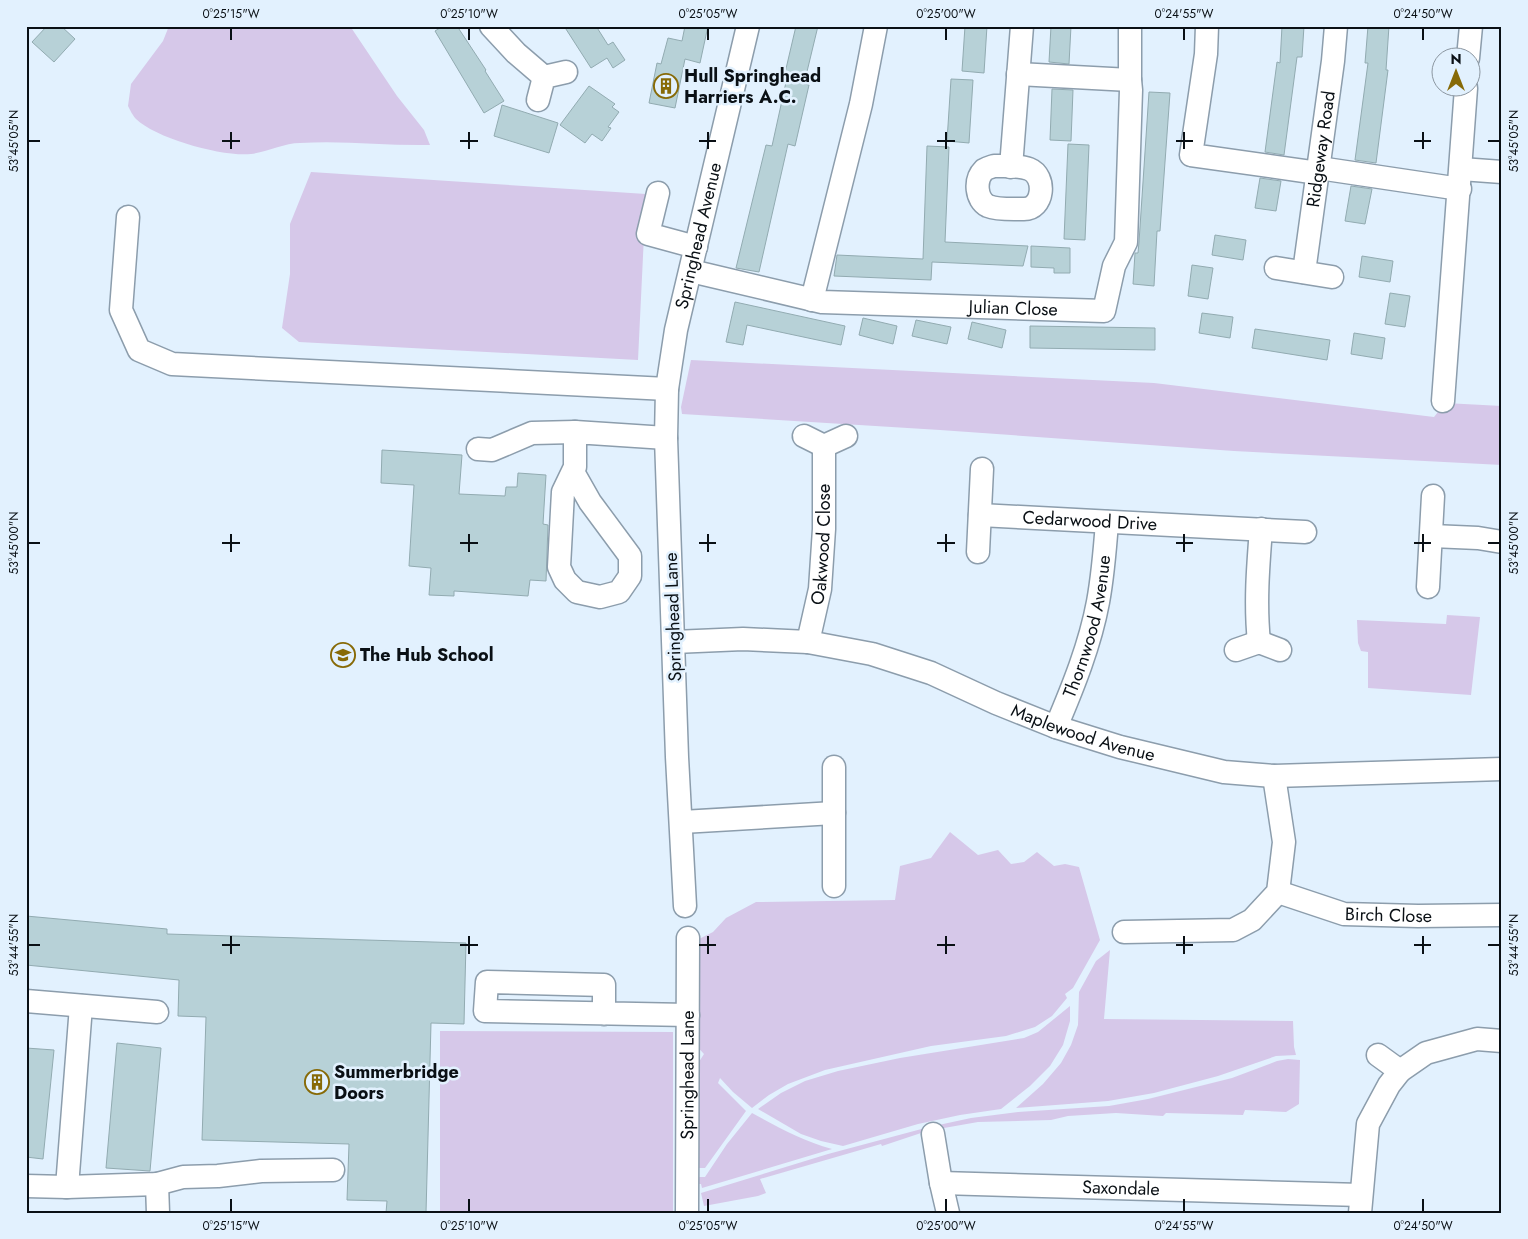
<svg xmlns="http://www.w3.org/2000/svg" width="1528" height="1239" font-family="Jost,sans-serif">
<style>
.green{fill:#d6c8e9}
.building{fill:#b7d1d7;stroke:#92abb1}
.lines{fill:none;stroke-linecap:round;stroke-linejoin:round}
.minor-casing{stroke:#8c9dac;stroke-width:25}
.minor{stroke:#fff;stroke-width:22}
.ticks{fill:none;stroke:#0a1015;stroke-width:2}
.labels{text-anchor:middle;stroke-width:5;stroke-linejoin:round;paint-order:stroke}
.poi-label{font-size:18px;font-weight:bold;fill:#0a1015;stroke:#e2f1fe;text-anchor:start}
.street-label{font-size:18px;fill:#0a1015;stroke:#e2f1fe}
.neatline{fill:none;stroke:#0a1015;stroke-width:2}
.ticks-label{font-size:12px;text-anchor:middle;fill:#0a1015}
</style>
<rect width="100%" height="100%" fill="#e2f1fe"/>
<g class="green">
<path d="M169 26H350L397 96 424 130 430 145C387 146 343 140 300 143 284 143 268 152 251 154 223 157 157 139 136 119 133 116 130 110 128 106L131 84 163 41Z"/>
<path d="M311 172 646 194 638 360 299 342 282 328 290 274V224Z"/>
<path d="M691 360 1154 383 1434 417 1445 403 1502 406V465L1234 451 940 430 682 414 681 407Z"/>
<path d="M1447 615 1480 617 1471 695 1368 688V652L1361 651 1358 643 1357 620 1446 624Z"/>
<path d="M950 832 978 855 998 850 1011 864 1024 862 1037 852 1054 866 1065 864 1079 867 1100 940 1073 988 1065 994 1067 998 1052 1016 1035 1027 1006 1036 931 1046 825 1070 788 1084 769 1095 752 1108 733 1092 720 1078 718 1083 746 1111 705 1168H698L697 1065 704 1054 692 1041 693 942 713 932 726 918 756 902 895 900 900 866 931 858Z"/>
<path d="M1110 950 1104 1019 1293 1021 1294 1047 1296 1055 1276 1056 1218 1076 1154 1093 1108 1101 1016 1108 1043 1084 1061 1063 1071 1045 1078 1025 1079 992 1096 961Z"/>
<path d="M1070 1006V1021L1063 1045 1050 1066 1030 1086 1001 1109 960 1115 918 1124 843 1146 821 1141 801 1134 758 1109 781 1093 805 1081 838 1071 900 1058 1024 1038 1038 1032Z"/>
<path d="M440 1031 673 1032V1213H440Z"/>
<path d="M1288 1059 1300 1060 1299 1104 1286 1112 1245 1110 1243 1115 1166 1113 1163 1116 1116 1113 1068 1116 1051 1120 978 1122 944 1128 945 1138 934 1126 971 1118 1018 1112 1109 1106 1148 1099 1232 1078 1277 1061Z"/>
<path d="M752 1113C778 1127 803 1141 832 1149L702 1188 701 1184H699V1177H705L727 1144Z"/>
<path d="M929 1127 923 1139 921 1133 882 1146 881 1144 760 1179 766 1193 758 1196 704 1206 701 1193 828 1154Z"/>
</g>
<g class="building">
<path d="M47 26H61L75 39 54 62 32 42Z"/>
<path d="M443 26H457L486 70 485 71 504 101 484 113 435 31Z"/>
<path d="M564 26H596L608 45 613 42 625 60 613 68 607 58 591 68Z"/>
<path d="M685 26H708L700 63 685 59 675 108 649 103 657 63 661 64 668 38 682 41Z"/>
<path d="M796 26H818L804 84 809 85 795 146 788 144 759 272 736 268 766 145 772 146 788 73H785Z"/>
<path d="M965 26H987L984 73 962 71Z"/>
<path d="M1051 26H1071L1069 64 1049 62Z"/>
<path d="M1282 26H1304L1302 57H1297L1284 155 1265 152 1277 62 1280 63Z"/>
<path d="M1368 26H1389L1386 70H1388L1376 163 1355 160 1368 63H1365Z"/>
<path d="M951 79 973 80 969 143 947 141Z"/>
<path d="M589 86 615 104 612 107 619 112 608 127 611 128 602 141 592 134 585 143 560 125Z"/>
<path d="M1052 89 1073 90 1071 141 1050 140Z"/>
<path d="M1149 92 1170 93 1160 231H1157L1154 286 1133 284 1135 253H1138L1139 242Z"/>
<path d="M502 105 558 123 549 153 494 136Z"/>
<path d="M1068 144 1089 145 1085 240 1064 239Z"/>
<path d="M927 146 949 147 945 242 1028 246 1023 266 932 262 931 280 834 276 837 255 923 259Z"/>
<path d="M1260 178 1281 181 1276 211 1255 208Z"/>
<path d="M1351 186 1372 189 1365 224 1345 221Z"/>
<path d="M1215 235 1246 240 1243 260 1212 255Z"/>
<path d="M1031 246 1070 248V273H1054V268L1031 267Z"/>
<path d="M1362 256 1393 261 1390 282 1359 277Z"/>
<path d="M1192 265 1213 268 1208 299 1188 296Z"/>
<path d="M1390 293 1410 296 1405 327 1385 324Z"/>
<path d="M735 302 845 326 841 345 747 325 743 345 726 342Z"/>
<path d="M1202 313 1233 317 1230 338 1199 333Z"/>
<path d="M863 318 897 326 893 344 859 335Z"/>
<path d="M916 320 951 327 947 344 912 336Z"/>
<path d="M972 322 1006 330 1002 348 968 339Z"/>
<path d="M1030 326 1155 328V350L1030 348Z"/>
<path d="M1255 329 1330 340 1327 360 1252 348Z"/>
<path d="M1354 333 1385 338 1382 359 1351 354Z"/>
<path d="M382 450 462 455 459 494 505 496 506 487H517L518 473 546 475 543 524 548 525 546 581 530 580 528 596 454 591V596L429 595 431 568 409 566 414 485 381 483Z"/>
<path d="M26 916 167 929V934L466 943 464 1024 431 1023 426 1213H386L387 1201 347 1200 349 1144 202 1140 206 1017 178 1016 179 980 26 965Z"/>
<path d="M117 1043 161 1048 150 1171 106 1168Z"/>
<path d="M26 1048 54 1050 43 1159 26 1157Z"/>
</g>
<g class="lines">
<defs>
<g id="minor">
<path d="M491 26 516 53 544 77"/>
<path d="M1207 26 1206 54 1191 155 1318 173"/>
<path d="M1468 58 1471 26"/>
<path d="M1018 74 1130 80"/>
<path d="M538 100 544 77 566 72"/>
<path d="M994 166C1005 166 1019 165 1029 169 1047 176 1044 210 1023 209 1012 209 998 210 988 206 976 200 974 180 984 170 987 168 991 167 994 166Z"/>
<path d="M1011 167 1022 26"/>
<path d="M1319 168 1460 189"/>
<path d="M1461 169 1502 172"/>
<path d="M658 193 648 234 696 247"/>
<path d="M128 217 121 310 139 350 172 364 667 389"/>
<path d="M1276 268 1332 277"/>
<path id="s1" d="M691 271 822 302 1104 311 1114 266 1126 242 1131 90 1130 80V26"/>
<path id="s2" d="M1304 272 1333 61 1336 26"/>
<path d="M812 300 861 104 876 26"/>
<path d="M1443 401 1466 88"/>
<path d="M804 436 824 446 846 436"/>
<path d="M478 449 492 450 532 433 575 432"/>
<path d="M573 472 590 502 630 556V576L619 592 600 597 577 592 565 580 559 567 563 492 575 467V432L666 438"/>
<path id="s3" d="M980 515 1305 532"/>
<path d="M1432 536 1478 538 1502 542"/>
<path d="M978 552 982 469"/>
<path d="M1428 587 1433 496"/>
<path id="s4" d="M674 642 743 639 808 642 872 654 931 673 996 703 1056 727 1120 747 1224 772 1274 776 1502 769"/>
<path id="s5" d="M808 642 820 589 824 529V446"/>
<path d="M1259 642C1255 604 1258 567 1261 529"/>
<path d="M1236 650 1259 642 1280 650"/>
<path id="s6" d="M1056 727C1073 687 1090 645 1098 602 1103 575 1105 549 1107 522"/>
<path d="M834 767V886"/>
<path d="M682 822 834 813"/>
<path id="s7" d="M1278 892 1344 914 1418 916 1502 915"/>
<path id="s8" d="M685 906 677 757 666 438 667 389 676 330 748 26"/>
<path d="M1124 932 1233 930 1252 920 1278 892 1284 842 1274 776"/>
<path d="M26 1001 157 1012"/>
<path d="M604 1014V985L487 982 485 1011 688 1015"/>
<path d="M1378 1055 1400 1071"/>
<path d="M933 1134 941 1183 948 1213"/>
<path id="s9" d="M941 1183 1361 1195"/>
<path d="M157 1184 158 1213"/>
<path d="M26 1186 67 1187 157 1184 183 1177 218 1176 261 1171 333 1170"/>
<path d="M67 1187 81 1006"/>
<path id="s10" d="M687 1213 688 938"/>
<path d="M1360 1213 1368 1124 1389 1085 1400 1071 1426 1053 1477 1039 1502 1041"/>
</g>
</defs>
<use href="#minor" class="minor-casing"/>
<use href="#minor" class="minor"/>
</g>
<path class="ticks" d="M231 28V40M469 28V40M708 28V40M946 28V40M1184 28V40M1423 28V40M231 132V149M469 132V149M708 132V149M946 132V149M1184 132V149M1423 132V149M28 141H40M222 141H240M460 141H478M699 141H716M937 141H955M1176 141H1193M1414 141H1431M1488 141H1500M231 534V552M469 534V552M708 534V552M946 534V552M1184 534V552M1423 534V552M28 543H40M222 543H240M460 543H478M699 543H716M937 543H955M1176 543H1193M1414 543H1431M1488 543H1500M231 936V954M469 936V954M708 936V954M946 936V954M1184 936V954M1423 936V954M28 945H40M222 945H240M460 945H478M699 945H716M937 945H955M1176 945H1193M1414 945H1431M1488 945H1500M231 1199V1212M469 1199V1212M708 1199V1212M946 1199V1212M1184 1199V1212M1423 1199V1212"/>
<defs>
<symbol id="building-ring" viewBox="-11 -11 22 22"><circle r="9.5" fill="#e2f1fe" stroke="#876a07" stroke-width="1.5"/><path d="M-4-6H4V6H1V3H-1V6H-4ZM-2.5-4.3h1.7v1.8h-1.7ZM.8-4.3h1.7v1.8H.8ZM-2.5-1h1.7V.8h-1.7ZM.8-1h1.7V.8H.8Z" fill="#876a07"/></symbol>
<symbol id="school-ring" viewBox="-11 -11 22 22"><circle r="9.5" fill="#e2f1fe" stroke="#876a07" stroke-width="1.5"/><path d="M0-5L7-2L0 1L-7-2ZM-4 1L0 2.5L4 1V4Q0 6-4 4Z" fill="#876a07"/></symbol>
</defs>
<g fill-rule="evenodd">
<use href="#building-ring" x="652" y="72" width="28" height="28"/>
<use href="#school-ring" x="329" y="641" width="28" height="28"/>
<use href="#building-ring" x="303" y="1068" width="28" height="28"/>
</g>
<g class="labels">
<g class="poi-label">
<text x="684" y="82">Hull Springhead<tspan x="684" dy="21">Harriers A.C.</tspan></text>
<text x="360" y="661">The Hub School</text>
<text x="334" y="1078">Summerbridge<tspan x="334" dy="21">Doors</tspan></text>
</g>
<g class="street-label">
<text dy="6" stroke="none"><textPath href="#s2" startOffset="124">Ridgeway Road</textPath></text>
<text dy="6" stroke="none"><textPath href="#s8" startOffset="674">Springhead Avenue</textPath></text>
<text dy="6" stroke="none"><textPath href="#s1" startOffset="326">Julian Close</textPath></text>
<text dy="6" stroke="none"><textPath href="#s3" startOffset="110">Cedarwood Drive</textPath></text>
<text dy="6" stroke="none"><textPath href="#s5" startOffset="99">Oakwood Close</textPath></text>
<text transform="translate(673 617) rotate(-92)" y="6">Springhead Lane</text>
<text dy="6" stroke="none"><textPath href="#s6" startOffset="106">Thornwood Avenue</textPath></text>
<text dy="6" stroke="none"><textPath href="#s4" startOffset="425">Maplewood Avenue</textPath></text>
<text dy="6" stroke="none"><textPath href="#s7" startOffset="114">Birch Close</textPath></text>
<text dy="6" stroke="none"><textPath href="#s10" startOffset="138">Springhead Lane</textPath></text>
<text dy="6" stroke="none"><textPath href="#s9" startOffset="180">Saxondale</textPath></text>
</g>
</g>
<rect width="1528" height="1239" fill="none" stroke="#e2f1fe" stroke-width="55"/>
<g transform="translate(1456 72)"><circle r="24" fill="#e2f1fe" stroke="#8c97a1"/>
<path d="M0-4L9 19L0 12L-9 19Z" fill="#876a07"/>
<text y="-8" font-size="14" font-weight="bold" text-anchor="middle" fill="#0a1015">N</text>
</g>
<rect x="28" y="28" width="1472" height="1184" class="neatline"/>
<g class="ticks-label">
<text x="231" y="18">0°25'15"W</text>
<text x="469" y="18">0°25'10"W</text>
<text x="708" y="18">0°25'05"W</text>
<text x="946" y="18">0°25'00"W</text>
<text x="1184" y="18">0°24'55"W</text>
<text x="1423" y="18">0°24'50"W</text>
<text transform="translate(14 141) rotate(-90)" y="4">53°45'05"N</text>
<text transform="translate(1514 141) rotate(-90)" y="4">53°45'05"N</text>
<text transform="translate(14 543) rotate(-90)" y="4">53°45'00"N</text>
<text transform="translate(1514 543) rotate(-90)" y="4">53°45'00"N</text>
<text transform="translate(14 945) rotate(-90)" y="4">53°44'55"N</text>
<text transform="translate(1514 945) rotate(-90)" y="4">53°44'55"N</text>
<text x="231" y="1230">0°25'15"W</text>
<text x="469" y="1230">0°25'10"W</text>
<text x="708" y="1230">0°25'05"W</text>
<text x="946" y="1230">0°25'00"W</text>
<text x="1184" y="1230">0°24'55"W</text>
<text x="1423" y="1230">0°24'50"W</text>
</g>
</svg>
